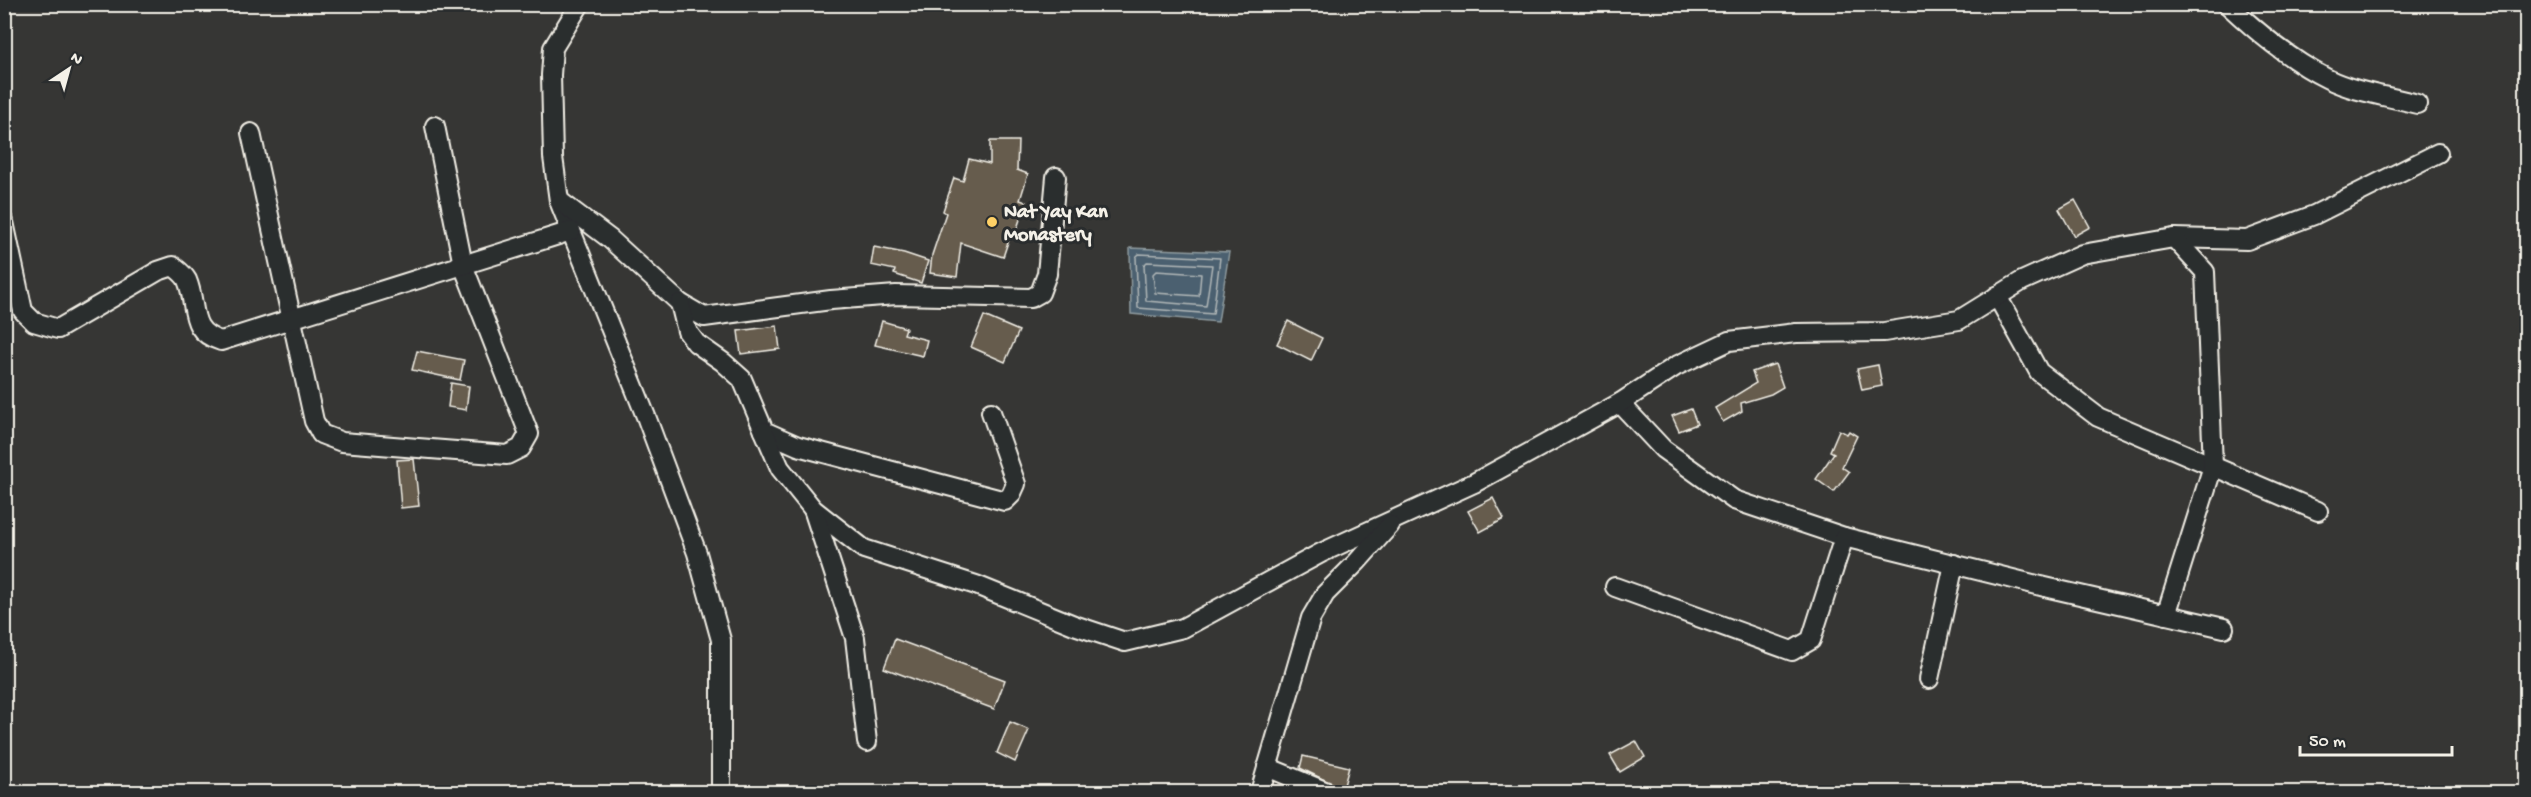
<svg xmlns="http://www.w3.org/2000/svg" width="2531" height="797" font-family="'Gochi Hand',sans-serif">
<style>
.water{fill:#4c616f;stroke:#8f9b9f;stroke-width:1.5}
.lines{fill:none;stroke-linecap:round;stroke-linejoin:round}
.shore{stroke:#b1b7b8;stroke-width:1.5}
.building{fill:#665c4d;stroke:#f4f1e8;stroke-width:1.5}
.street-casing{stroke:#f4f1e8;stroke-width:22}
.street{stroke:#2a2d2e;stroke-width:18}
.poi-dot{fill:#ffd166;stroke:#2a2d2e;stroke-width:2}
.labels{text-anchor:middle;stroke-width:6;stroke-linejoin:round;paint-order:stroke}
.poi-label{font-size:20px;font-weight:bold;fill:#f4f1e8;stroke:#2a2d2e;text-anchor:start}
</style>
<rect width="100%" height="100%" fill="#363634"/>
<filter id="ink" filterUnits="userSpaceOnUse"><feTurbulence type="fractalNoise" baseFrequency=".0167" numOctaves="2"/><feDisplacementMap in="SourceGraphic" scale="12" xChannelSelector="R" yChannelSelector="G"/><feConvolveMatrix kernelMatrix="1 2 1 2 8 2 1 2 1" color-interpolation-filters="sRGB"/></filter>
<g filter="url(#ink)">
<path class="water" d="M1130 248 1229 252 1218 322 1131 314Z"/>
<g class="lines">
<g class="shore">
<path d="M1139 254 1220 258 1213 314 1138 308 1136 257Z"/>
<path d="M1147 262 1212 265 1206 306 1146 301 1144 265Z"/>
<path d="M1156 271 1201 274 1199 296 1155 293 1153 274Z"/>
</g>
</g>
<g class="building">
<path d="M990 141H1018L1017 170 1028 174 1020 200 1026 202 1014 237 1010 236 1003 257 961 243 957 277 930 273 932 255 946 213 943 211 954 178 963 181 969 159 990 164Z"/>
<path d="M2075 200 2090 227 2074 236 2059 209Z"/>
<path d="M874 247 904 253 928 261 921 283 894 274 895 270 871 265Z"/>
<path d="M984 316 1019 331 1005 362 971 347Z"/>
<path d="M882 321 906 328 904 334 927 340 923 356 875 345Z"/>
<path d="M1288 321 1322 338 1311 361 1277 344Z"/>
<path d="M777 326 780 349 741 354 738 331Z"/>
<path d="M417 351 464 360 460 380 412 370Z"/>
<path d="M1775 364 1783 387 1771 394 1741 403 1742 411 1723 422 1715 408 1756 383 1752 372Z"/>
<path d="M1878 365 1882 386 1862 390 1857 369Z"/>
<path d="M451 383 469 386 466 410 448 407Z"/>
<path d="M1691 409 1697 424 1679 431 1672 416Z"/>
<path d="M1839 430 1847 434 1849 431 1857 436 1842 467 1849 472 1834 492 1816 479 1834 453 1830 451Z"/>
<path d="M414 459 419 506 401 508 397 460Z"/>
<path d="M1493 498 1504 519 1480 532 1468 511Z"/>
<path d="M895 639 1005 680 994 709 884 668Z"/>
<path d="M1010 722 1029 730 1015 762 997 753Z"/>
<path d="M1636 741 1645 757 1620 772 1610 755Z"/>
<path d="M1303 756 1349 767 1343 789 1300 768Z"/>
</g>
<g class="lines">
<defs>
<g id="street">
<path d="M580 4 553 48 551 75 553 157 559 201 647 419 697 553 721 640V792"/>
<path d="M2227 4C2257 32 2290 60 2328 79 2354 92 2388 96 2417 104"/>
<path d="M251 133 314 421 321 434 342 442 507 455 521 448 529 434 463 265 435 126"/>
<path d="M561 202 610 239 680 303 704 317 831 300 896 295 1031 298 1040 293 1047 274 1056 177"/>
<path d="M4 222 23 311 34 322 58 329 158 271 173 266C178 270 184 274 187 280 198 306 187 331 221 341L571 231"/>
<path d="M1997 296 2039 372 2098 417 2318 511"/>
<path d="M680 303 687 331 696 343 723 362 742 379 764 431 798 446 1005 501 1011 495 1016 484 991 412"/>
<path d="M1620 403 1663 449 1734 500 1844 537 2045 587 2224 628"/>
<path d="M764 431 780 468 813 509 864 549 976 585 1074 625 1125 642 1183 628 1321 553 1474 483 1620 403 1676 366 1729 341 1796 333 1884 332 1959 320 2022 281 2082 254 2174 238 2247 240 2314 215 2438 153"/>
<path d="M813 509 855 638 867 742"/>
<path d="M1615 587 1792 651 1811 640 1844 537"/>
<path d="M2166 615 2213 466 2205 272 2174 238"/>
<path d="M1929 679 1954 564"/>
<path d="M1267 767 1327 792"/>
<path d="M1260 792 1311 618 1325 594 1357 562 1390 525"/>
</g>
</defs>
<use href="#street" class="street-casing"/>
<use href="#street" class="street"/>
</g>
</g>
<circle class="poi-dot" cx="992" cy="222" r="6"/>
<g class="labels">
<g class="poi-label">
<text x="1004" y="217">Nat Yay Kan<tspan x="1004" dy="23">Monastery</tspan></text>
</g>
</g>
<rect width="2531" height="797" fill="none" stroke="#2a2d2e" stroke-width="24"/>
<rect x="12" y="12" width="2507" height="773" fill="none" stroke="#f4f1e8" stroke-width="2" filter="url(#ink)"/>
<g transform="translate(69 69) rotate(36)" stroke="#2a2d2e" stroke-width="4.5" paint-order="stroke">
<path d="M0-4.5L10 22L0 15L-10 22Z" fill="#f4f1e8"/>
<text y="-9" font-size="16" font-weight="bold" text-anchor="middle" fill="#f4f1e8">N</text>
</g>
<path d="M2300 746v9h152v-9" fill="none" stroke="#f4f1e8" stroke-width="3"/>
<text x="2309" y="746" font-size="18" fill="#f4f1e8" stroke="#2a2d2e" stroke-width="4.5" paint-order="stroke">50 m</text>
</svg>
